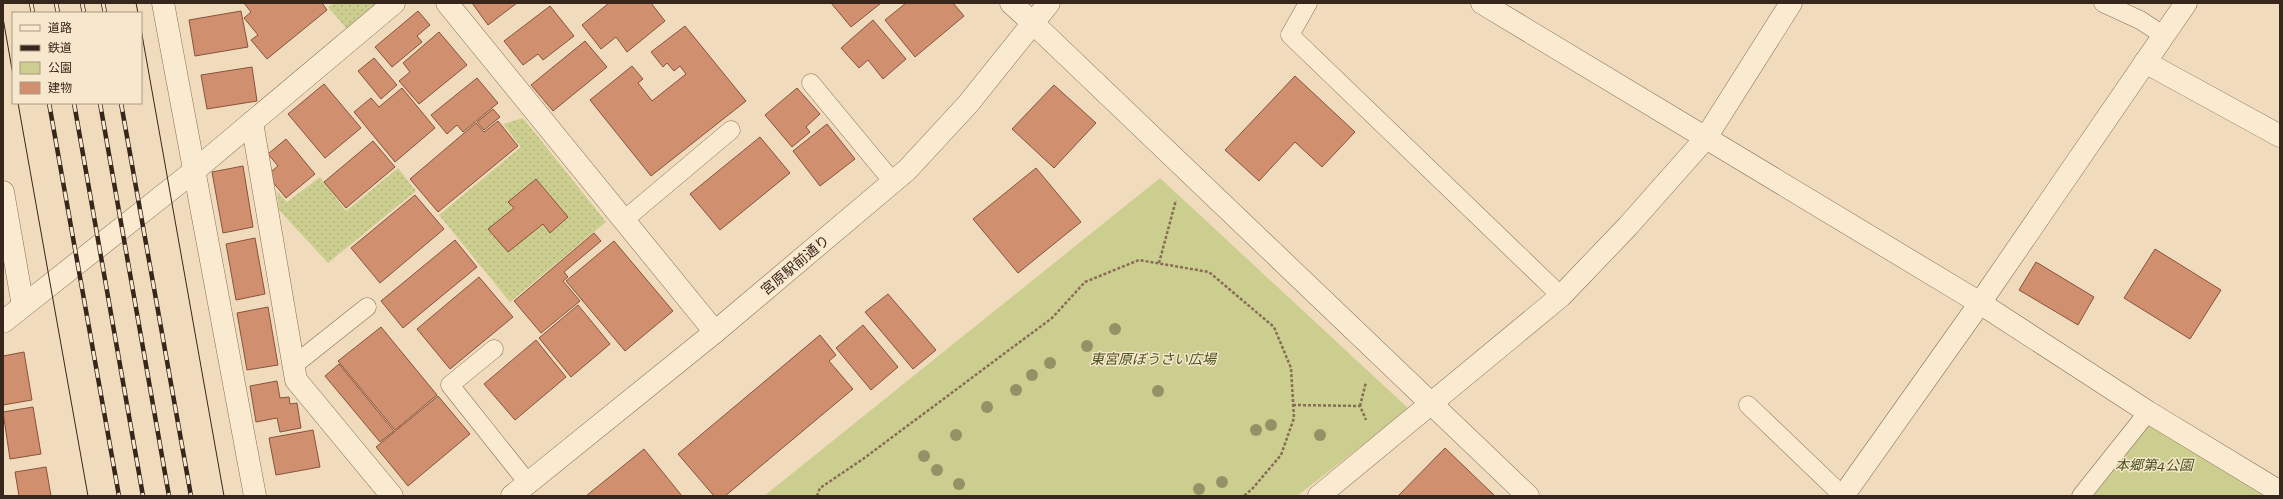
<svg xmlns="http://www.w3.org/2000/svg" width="2283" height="499" font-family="'Roboto Serif','Noto Sans JP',serif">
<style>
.grass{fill:url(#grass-dots)}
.park{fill:#ccce90}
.building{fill:#d09070;stroke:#88523a}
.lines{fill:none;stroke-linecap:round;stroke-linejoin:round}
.service-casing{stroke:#886c55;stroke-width:19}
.minor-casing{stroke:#886c55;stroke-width:23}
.tertiary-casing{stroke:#886c55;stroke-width:23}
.path{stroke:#886c55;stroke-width:2.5;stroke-dasharray:3 2;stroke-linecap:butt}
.service{stroke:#faead0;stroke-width:18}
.minor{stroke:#faead0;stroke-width:22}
.tertiary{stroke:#faead0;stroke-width:22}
.tram{stroke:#36261b;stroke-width:1}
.rail-casing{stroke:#36261b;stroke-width:4.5}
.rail{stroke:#f7e7cc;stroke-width:3;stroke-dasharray:9;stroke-linecap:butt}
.tree{fill:#959167}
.labels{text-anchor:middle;stroke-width:3;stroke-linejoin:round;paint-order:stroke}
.street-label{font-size:14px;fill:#36261b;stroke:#f7e7cc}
.park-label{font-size:14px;font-style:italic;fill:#4b5420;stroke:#f7e7cc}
</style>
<defs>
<pattern id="grass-dots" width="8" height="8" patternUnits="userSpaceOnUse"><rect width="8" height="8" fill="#ccce90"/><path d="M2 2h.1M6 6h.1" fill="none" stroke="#b0b17c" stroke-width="1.8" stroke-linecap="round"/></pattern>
</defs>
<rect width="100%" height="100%" fill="#f0dcbd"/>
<g class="grass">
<path d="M334 3H381L347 29 328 7Z"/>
<path d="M523 118 606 222 510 302 439 215 521 147 503 124Z"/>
<path d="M398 168 416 191 328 263 279 210 277 191 287 202 320 177 346 211Z"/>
</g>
<g class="park">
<path d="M1160 178 1409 409 1297 496H764Z"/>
<path d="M2147 424 2264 496H2091Z"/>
</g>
<g class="building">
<path d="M244 3H322L327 10 267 59 251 40 258 35 244 18 251 12Z"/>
<path d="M472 3H517L488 25Z"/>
<path d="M609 3H651L665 21 627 52 616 37 601 49 582 25Z"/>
<path d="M831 3H881L851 27Z"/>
<path d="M906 3H953L964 16 915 57 885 20Z"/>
<path d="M550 6 574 36 543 60 538 54 523 65 504 41Z"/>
<path d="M241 11 248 47 195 56 189 20Z"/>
<path d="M418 11 430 25 417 36 422 42 392 67 375 47Z"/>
<path d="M873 20 906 59 883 79 868 60 859 68 841 48Z"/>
<path d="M685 26 746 101 651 176 590 100 632 66 643 79 638 83 652 101 686 74 680 66 674 71 667 63 663 67 651 52Z"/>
<path d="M439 32 467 65 419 104 399 81 410 72 403 63Z"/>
<path d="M585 41 607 67 553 111 531 85Z"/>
<path d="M374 58 397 85 381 99 358 71Z"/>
<path d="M252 67 257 101 207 109 201 75Z"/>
<path d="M1295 76 1355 132 1322 167 1295 142 1259 181 1225 150Z"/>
<path d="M477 78 498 103 463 132 457 125 447 134 431 115Z"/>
<path d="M324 84 361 128 325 158 288 114Z"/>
<path d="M1054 85 1096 123 1054 168 1012 129Z"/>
<path d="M402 88 435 128 395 162 354 112 371 98 379 107Z"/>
<path d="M797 88 820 114 806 127 810 132 792 147 765 115Z"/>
<path d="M493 109 500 117 484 130 477 122Z"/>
<path d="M498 121 518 146 438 212 410 179 476 123 484 132Z"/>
<path d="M827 124 855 159 820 186 793 151Z"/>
<path d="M760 137 790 173 720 230 690 194Z"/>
<path d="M286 139 315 174 286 198 267 175 278 166 268 154Z"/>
<path d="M373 141 395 167 346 208 324 182Z"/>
<path d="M243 166 253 227 223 233 212 172Z"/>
<path d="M1036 168 1081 222 1018 273 973 219Z"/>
<path d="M536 179 568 217 550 233 543 224 508 252 488 229 514 208 508 202Z"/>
<path d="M415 195 444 229 380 283 351 248Z"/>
<path d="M594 233 601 241 564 272 568 277 563 281 580 301 541 333 514 301Z"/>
<path d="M255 238 265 294 236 300 226 244Z"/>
<path d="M455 240 477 267 403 328 381 301Z"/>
<path d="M614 241 673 311 625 351 566 281Z"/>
<path d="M2155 249 2221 290 2190 339 2124 298Z"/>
<path d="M2036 262 2094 297 2078 325 2019 290Z"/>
<path d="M479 277 513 317 450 369 417 329Z"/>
<path d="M888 294 936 350 913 369 865 312Z"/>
<path d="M578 305 610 344 571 377 539 338Z"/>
<path d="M268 307 278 365 247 370 237 313Z"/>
<path d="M863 325 898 367 871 390 836 348Z"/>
<path d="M381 327 437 395 395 430 338 361Z"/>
<path d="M820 335 836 355 829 361 853 389 725 496H714L678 454Z"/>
<path d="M536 340 566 377 515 420 484 384Z"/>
<path d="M24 352 32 400 3 405V356Z"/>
<path d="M339 364 394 431 380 442 325 376Z"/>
<path d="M277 381 280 398 289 397 290 404 297 403 301 428 280 432 277 418 256 422 250 386Z"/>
<path d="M438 396 470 434 408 486 376 447Z"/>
<path d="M33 407 41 454 10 459 3 412Z"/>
<path d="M313 430 320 467 276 475 269 438Z"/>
<path d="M1445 448 1495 496H1398Z"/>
<path d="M644 449 682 496H586Z"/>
<path d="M46 467 51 496H19L15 472Z"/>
</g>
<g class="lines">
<defs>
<g id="service">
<path d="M1308 3 1290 35 1561 296"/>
<path d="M2103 3 2140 20 2163 35"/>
<path d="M811 83 893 182"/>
<path d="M624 220 731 130"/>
<path d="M494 349 450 385 528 483"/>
<path d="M294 365 367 307"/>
<path d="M1748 405 1843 496"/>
<path d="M2081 496 2148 412"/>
</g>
<g id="minor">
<path d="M163 3 255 496"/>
<path d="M447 3 715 332"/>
<path d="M1011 3 1034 24"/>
<path d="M1482 3 1980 303 2148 412 2280 492"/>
<path d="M2145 62 2280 136"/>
<path d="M252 122 296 380 392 496"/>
<path d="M3 192 23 306"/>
<path d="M3 322 194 171 394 3"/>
<path d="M1319 496 1561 296 1628 226 1705 139 1791 3"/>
</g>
<g id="tertiary">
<path d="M1034 24 1528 496"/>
<path d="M512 496 715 332 907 170 968 104 1049 3"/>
<path d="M1843 496 1980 303 2186 3"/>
</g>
</defs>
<use href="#service" class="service-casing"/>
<use href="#minor" class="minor-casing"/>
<use href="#tertiary" class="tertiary-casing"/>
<g class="path">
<path d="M1159 263 1176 200"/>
<path d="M1293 405 1360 406 1366 420"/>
<path d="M1360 406 1366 382"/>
<path d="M817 496 820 488 863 459 1052 318 1085 282 1139 260 1209 272 1274 327 1291 368 1294 418 1281 455 1253 488 1244 496"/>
</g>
<use href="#service" class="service"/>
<use href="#minor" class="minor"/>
<use href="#tertiary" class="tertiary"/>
<g class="tram">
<path d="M136 3 138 13"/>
<path d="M3 18 13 75"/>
<path d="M141 29 224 496"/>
<path d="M18 103 88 496"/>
</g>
<defs>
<g id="rail">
<path d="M31 3 33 13"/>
<path d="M56 3 58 13"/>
<path d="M82 3 84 13"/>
<path d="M103 3 105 13"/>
<path d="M49 103 119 496"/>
<path d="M74 103 143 496"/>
<path d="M100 103 169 496"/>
<path d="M121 103 191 496"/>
</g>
</defs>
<use href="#rail" class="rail-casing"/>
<use href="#rail" class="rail"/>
</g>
<g class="tree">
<circle cx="1115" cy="329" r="6"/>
<circle cx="1087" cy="346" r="6"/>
<circle cx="1050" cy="363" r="6"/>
<circle cx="1032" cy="375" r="6"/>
<circle cx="1016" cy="390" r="6"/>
<circle cx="1158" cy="391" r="6"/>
<circle cx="987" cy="407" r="6"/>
<circle cx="1271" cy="425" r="6"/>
<circle cx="1256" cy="430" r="6"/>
<circle cx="956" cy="435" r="6"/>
<circle cx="1320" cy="435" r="6"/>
<circle cx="924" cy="456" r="6"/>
<circle cx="937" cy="470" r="6"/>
<circle cx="1222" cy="482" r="6"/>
<circle cx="959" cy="484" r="6"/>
<circle cx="1199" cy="489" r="6"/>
</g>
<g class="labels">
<g class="street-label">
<text transform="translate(795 265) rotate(-40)" y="5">宮原駅前通り</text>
</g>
<g class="park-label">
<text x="1153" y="364">東宮原ぼうさい広場</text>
<text x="2154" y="470">本郷第4公園</text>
</g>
</g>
<rect width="2283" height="499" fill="none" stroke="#36261b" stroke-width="8"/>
<rect x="12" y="12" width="130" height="92" fill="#f7e7cc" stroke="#aa9a85"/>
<rect x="20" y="25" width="20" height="6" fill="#faead0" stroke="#aa9a85"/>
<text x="48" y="32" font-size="12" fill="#36261b">道路</text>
<rect x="20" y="45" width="20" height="6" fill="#36261b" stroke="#aa9a85"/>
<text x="48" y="52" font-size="12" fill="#36261b">鉄道</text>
<rect x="20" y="62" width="20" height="12" fill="#ccce90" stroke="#aa9a85"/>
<text x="48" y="72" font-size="12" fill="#36261b">公園</text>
<rect x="20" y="82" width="20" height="12" fill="#d09070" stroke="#aa9a85"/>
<text x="48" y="92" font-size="12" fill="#36261b">建物</text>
</svg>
